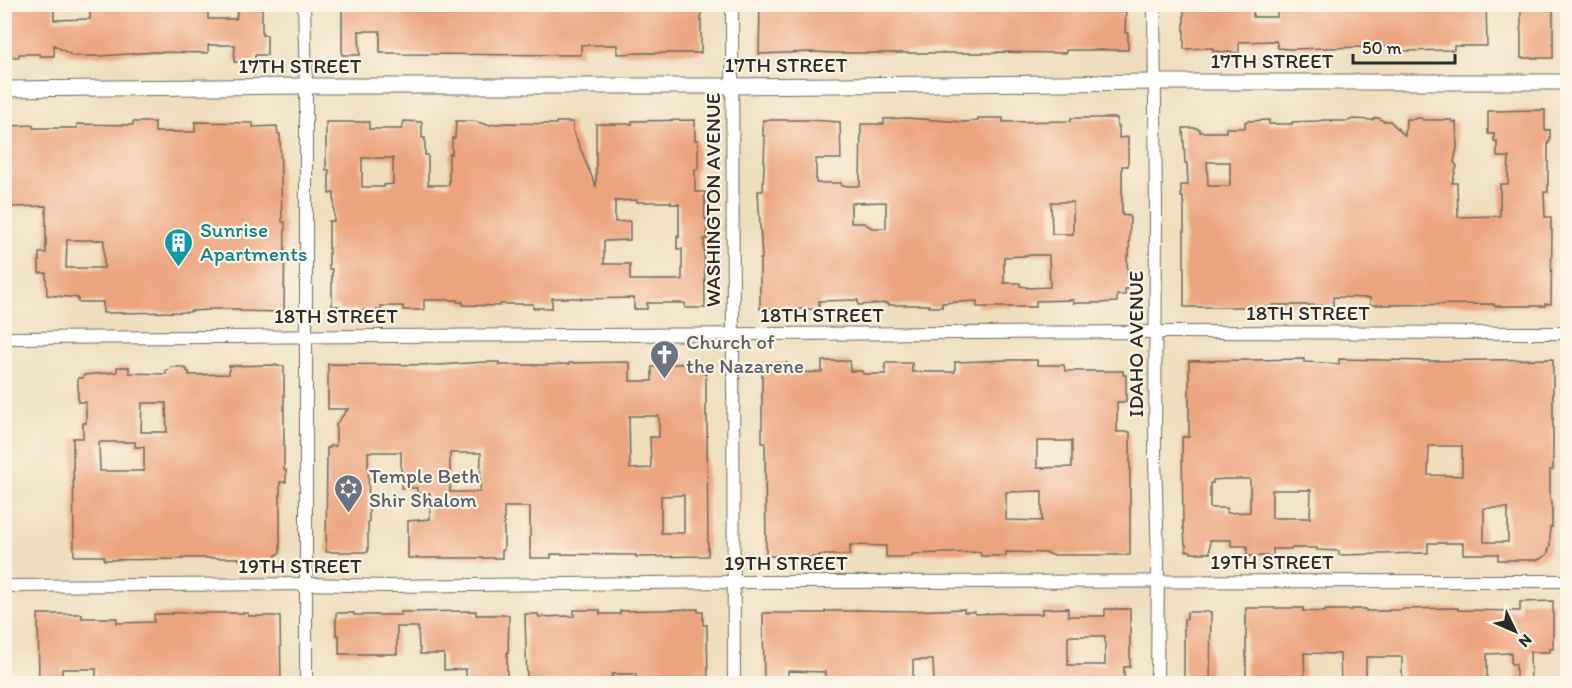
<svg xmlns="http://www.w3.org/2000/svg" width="1572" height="688" font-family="Itim,sans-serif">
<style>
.building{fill:#eca47f;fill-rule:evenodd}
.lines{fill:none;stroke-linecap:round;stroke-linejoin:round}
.minor-casing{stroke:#6f6a5e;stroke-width:14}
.tertiary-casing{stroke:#6f6a5e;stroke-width:17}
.minor{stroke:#fff;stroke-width:12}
.tertiary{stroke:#fff;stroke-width:15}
.labels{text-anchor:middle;stroke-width:4.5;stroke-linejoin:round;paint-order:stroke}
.street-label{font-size:21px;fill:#2b2b2b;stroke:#fcf5e5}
.culture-label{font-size:21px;fill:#0d838f;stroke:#fcf5e5;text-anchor:start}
.worship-label{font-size:21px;fill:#5b616d;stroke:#fcf5e5;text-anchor:start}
</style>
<rect width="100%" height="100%" fill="#fcf5e5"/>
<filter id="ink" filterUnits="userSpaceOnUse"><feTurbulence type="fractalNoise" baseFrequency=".0167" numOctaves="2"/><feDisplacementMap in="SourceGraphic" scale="12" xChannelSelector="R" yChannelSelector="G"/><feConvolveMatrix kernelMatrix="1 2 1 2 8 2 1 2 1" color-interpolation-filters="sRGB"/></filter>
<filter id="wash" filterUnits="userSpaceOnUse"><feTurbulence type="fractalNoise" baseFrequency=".008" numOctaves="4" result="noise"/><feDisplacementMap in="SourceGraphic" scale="24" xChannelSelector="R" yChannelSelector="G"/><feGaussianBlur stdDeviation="1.35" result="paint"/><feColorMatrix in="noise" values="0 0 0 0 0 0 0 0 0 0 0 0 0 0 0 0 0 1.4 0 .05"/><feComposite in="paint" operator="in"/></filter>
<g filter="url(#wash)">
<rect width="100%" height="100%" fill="#eedebd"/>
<g id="blocks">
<g class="building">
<path d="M39 4H54V20L90 19V4H208V19H236L238 5H258V8L262 9V35H267V55H255V62H234L235 45H208V53L154 52 101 56H73L54 45V56H40V54H19V57H4V7L39 6Z"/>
<path d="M342 4H378V10H400L401 6H451V4H701V53H643L617 54V45H581V55L400 54V53H384V52H380V31H359L360 55H342Z"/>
<path d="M760 4H1126L1125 33H1128V50H1066V53L997 52V53H837L812 52 759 54Z"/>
<path d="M1184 4H1254L1253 17H1277V4H1486L1487 46H1454V50L1401 51V46L1289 49 1278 48 1276 41 1239 42V53L1213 51V48L1184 49Z"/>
<rect x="1521" y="4" width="32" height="54"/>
<path d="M1545 110V130H1550V142H1548V192H1544L1545 217H1551V230H1552L1551 304H1545V306H1494V304L1370 305V298L1333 297V306L1303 305H1272V307H1184V203H1183V197H1181V185H1188L1187 163H1185L1183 128H1197V129H1200V132H1226V128H1245V122L1247 121 1269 120V124H1292V122L1318 121 1323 120H1333L1332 121H1348L1353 119 1372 120 1375 118H1379L1383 121H1390L1405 136 1406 119H1415L1416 118H1421L1423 120H1452V122H1456L1457 148 1454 162 1457 166 1452 183H1457L1458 217 1500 216V184H1508L1509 157H1497V141H1494V134H1488V111ZM1207 162H1230V186H1208Z"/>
<path d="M907 118 963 122 978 121V118H1003V122L1071 121V118H1117V126H1119V138L1128 137V166H1122V215L1130 216 1129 256H1127L1128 289H1125V295H1117V302L1096 303H1073V300L1036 301V307H977V301L942 303V307H929V305H887V303L858 305V300L819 301V309H760V259H762L758 191H763L765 136H763V120H810L840 122 841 159H816V183H841V186H860L861 124H884V119ZM886 202V228H872L864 223H851V203ZM1051 202H1073V234H1052ZM1025 255H1049L1050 287 1027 288V287L1020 286V283H1004V257L1025 256Z"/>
<path d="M695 120V140H698V169H695V192H705V219H707V239H704L705 308H685V303H647V309H634V298L581 299V298H552V308H533V304H500V306L463 305V302H457V300H424V310H403V306H381V310H339V306H332V269H329V221H334V193L329 194V170H326V122H369V129H402L404 121 422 122V138H425V155H428V185H449V154H452V138H455L456 121H473L488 125 506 123 556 124V122H573V130L596 187V124H632V121ZM362 158H393V184L384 185V187H362ZM637 200V202H671V204H679V237L677 236V249H682V280H630V264H604V241L630 240V221L615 222V201Z"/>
<path d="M133 122H155V132H195V122L253 123V127L277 126 278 134H280L282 222H285L284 312 240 311V309H209V310L190 311V312L103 313V302H78V298L47 295 46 273H39V253H46V206L11 207 9 134H11L10 126 33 125V128H77V124L133 125ZM67 240H104V268H66Z"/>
<path d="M1304 359V362L1325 363 1339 365V359L1428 361 1552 359 1553 360V470H1550V501H1552V527H1550V546L1547 555 1538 560H1498V554H1463V543H1428V553H1423L1339 555V551L1317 550V548H1291V549H1273V556H1247V546H1231V540H1210V553H1191V551H1186V545H1185L1184 529H1183L1182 437H1189V361ZM1429 446H1462V476L1428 475ZM1226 479H1250V512L1227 513V508H1210V483H1213V480ZM1272 490H1311L1310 518H1272ZM1484 508H1508V542H1484Z"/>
<path d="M1010 360H1037V365H1064L1065 371H1123V375H1126V402H1117V432H1130V555H1050L1048 553 1006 552V556H981L980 552 912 554V557H886V546L850 545V555H819V557H774V556H766L765 443H762V363H787V373L822 372V361H850V371H862L863 374H885V363H912V372H955V362ZM1037 441H1072V467L1037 468ZM1042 491V521L1006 520V492Z"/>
<path d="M484 362H499V365H542L569 364V363L628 362V363H630V381H652V367H661V365L692 363V365H703V374H706V416H707L708 556 636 557V555L551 554V558H530V507H504V550H502V558H408V521L430 519V493H417V488H401V452H368L369 522H368V552H326L327 448H330V446H336V424L348 409H328V364L440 365ZM629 416H659V437H650L651 468 630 469ZM450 453H481L480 492H450ZM684 495V533H661V496Z"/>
<path d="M276 365V366H284V470H286V482H280V553L276 555V559L239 560V558H183V559L104 560V556H74L73 438H83V423H86V402H78V378H83L84 375 117 372V367H129V373L166 374V370L171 369V367H184V369H187V371L189 372V375L229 374V366ZM142 403H166L167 432H141ZM99 442H135V447H144V471H100Z"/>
<path d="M1553 601V649H1550V652H1530L1531 684H1516V664H1511V653L1487 654V684H1402V657H1366V684H1341L1340 654 1304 653 1305 684H1246V608H1303V611L1325 612V610H1352V609H1366V611H1389V610H1402V609L1458 608V610L1520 611V602Z"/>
<path d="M1068 608V616H1105V609H1130V667H1124V684L934 682 933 660H913V684H825V672L788 671V684L764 682 763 613H825V611H855V610L913 611 964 609V612H975V614L1006 613V614H1042V609ZM1068 636H1105V665H1068Z"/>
<path d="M698 609V612H703V625H707L708 684H674V681H636V674H612V684L527 683 525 614H538L539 617 574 616V610H600V614H620V611Z"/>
<path d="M476 611V615H509L508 653H507V684H466V669L444 670V654H420V648H419L418 627H397V654H339V635H336V613H354V615H401V612Z"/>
<path d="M1187 612H1211L1210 684H1184V619H1187Z"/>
<path d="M172 613H248V616H280L281 684H96V669H62V684H39L38 614H82V618H117V623L154 622V614H172Z"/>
</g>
</g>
</g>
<g filter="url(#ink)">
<use href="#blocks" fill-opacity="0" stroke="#6f6a5e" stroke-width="1.5"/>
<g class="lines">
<defs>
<g id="minor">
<path d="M304 4 306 86V684"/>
<path d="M732 4 734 684"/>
<path d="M1154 4 1156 208 1155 457 1158 563 1157 684"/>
<path d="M4 338 1156 332 1568 333"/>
<path d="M4 586 307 584 387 586 734 582 1568 581"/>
</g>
<path id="tertiary" d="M4 89 306 86H731L1155 82H1568"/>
</defs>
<use href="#minor" class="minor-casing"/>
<use href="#tertiary" class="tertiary-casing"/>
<use href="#minor" class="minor"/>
<use href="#tertiary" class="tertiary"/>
</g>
</g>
<defs>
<symbol id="building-pin" viewBox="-11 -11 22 30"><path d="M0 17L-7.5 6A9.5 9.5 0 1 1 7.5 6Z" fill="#0f9aa8" stroke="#fcf5e5"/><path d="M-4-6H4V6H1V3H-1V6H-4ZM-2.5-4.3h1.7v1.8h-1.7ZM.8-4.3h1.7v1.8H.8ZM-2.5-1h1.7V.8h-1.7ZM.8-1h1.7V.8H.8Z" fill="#fff"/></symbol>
<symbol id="church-pin" viewBox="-11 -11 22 30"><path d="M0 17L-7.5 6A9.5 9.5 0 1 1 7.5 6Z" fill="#6b7280" stroke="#fcf5e5"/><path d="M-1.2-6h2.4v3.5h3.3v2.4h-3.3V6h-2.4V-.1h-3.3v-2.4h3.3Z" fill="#fff"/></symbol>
<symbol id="synagogue-pin" viewBox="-11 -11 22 30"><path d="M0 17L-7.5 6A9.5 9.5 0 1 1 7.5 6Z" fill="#6b7280" stroke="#fcf5e5"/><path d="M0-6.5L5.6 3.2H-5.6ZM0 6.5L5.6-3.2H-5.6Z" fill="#fff"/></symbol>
</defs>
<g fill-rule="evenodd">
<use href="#building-pin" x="162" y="226" width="33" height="45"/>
<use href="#church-pin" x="648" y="338" width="33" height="45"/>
<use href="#synagogue-pin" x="332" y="472" width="33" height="45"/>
</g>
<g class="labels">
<g class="street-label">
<text x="1272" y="68">17TH STREET</text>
<text x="786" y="72">17TH STREET</text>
<text x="300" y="73">17TH STREET</text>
<text transform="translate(713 200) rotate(-90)" y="7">WASHINGTON AVENUE</text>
<text x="1308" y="320">18TH STREET</text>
<text x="822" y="322">18TH STREET</text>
<text x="336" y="323">18TH STREET</text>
<text transform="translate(1136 344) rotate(-90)" y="7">IDAHO AVENUE</text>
<text x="1272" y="569">19TH STREET</text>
<text x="786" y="570">19TH STREET</text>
<text x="300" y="573">19TH STREET</text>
</g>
<g class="culture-label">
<text x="200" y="237">Sunrise<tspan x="200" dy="24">Apartments</tspan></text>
</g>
<g class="worship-label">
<text x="686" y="349">Church of<tspan x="686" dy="24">the Nazarene</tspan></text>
<text x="369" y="483">Temple Beth<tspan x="369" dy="24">Shir Shalom</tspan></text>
</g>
</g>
<rect width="1572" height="688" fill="none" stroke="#fcf5e5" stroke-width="24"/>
<g transform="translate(1515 631) rotate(134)" stroke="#fcf5e5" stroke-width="4.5" paint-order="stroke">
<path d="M0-4.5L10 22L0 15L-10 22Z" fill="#2b2b2b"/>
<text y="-9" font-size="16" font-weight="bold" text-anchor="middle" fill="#2b2b2b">N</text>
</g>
<path d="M1353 54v9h102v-9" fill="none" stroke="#2b2b2b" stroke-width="3"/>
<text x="1362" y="54" font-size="18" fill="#2b2b2b" stroke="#fcf5e5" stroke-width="4.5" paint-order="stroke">50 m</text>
</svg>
